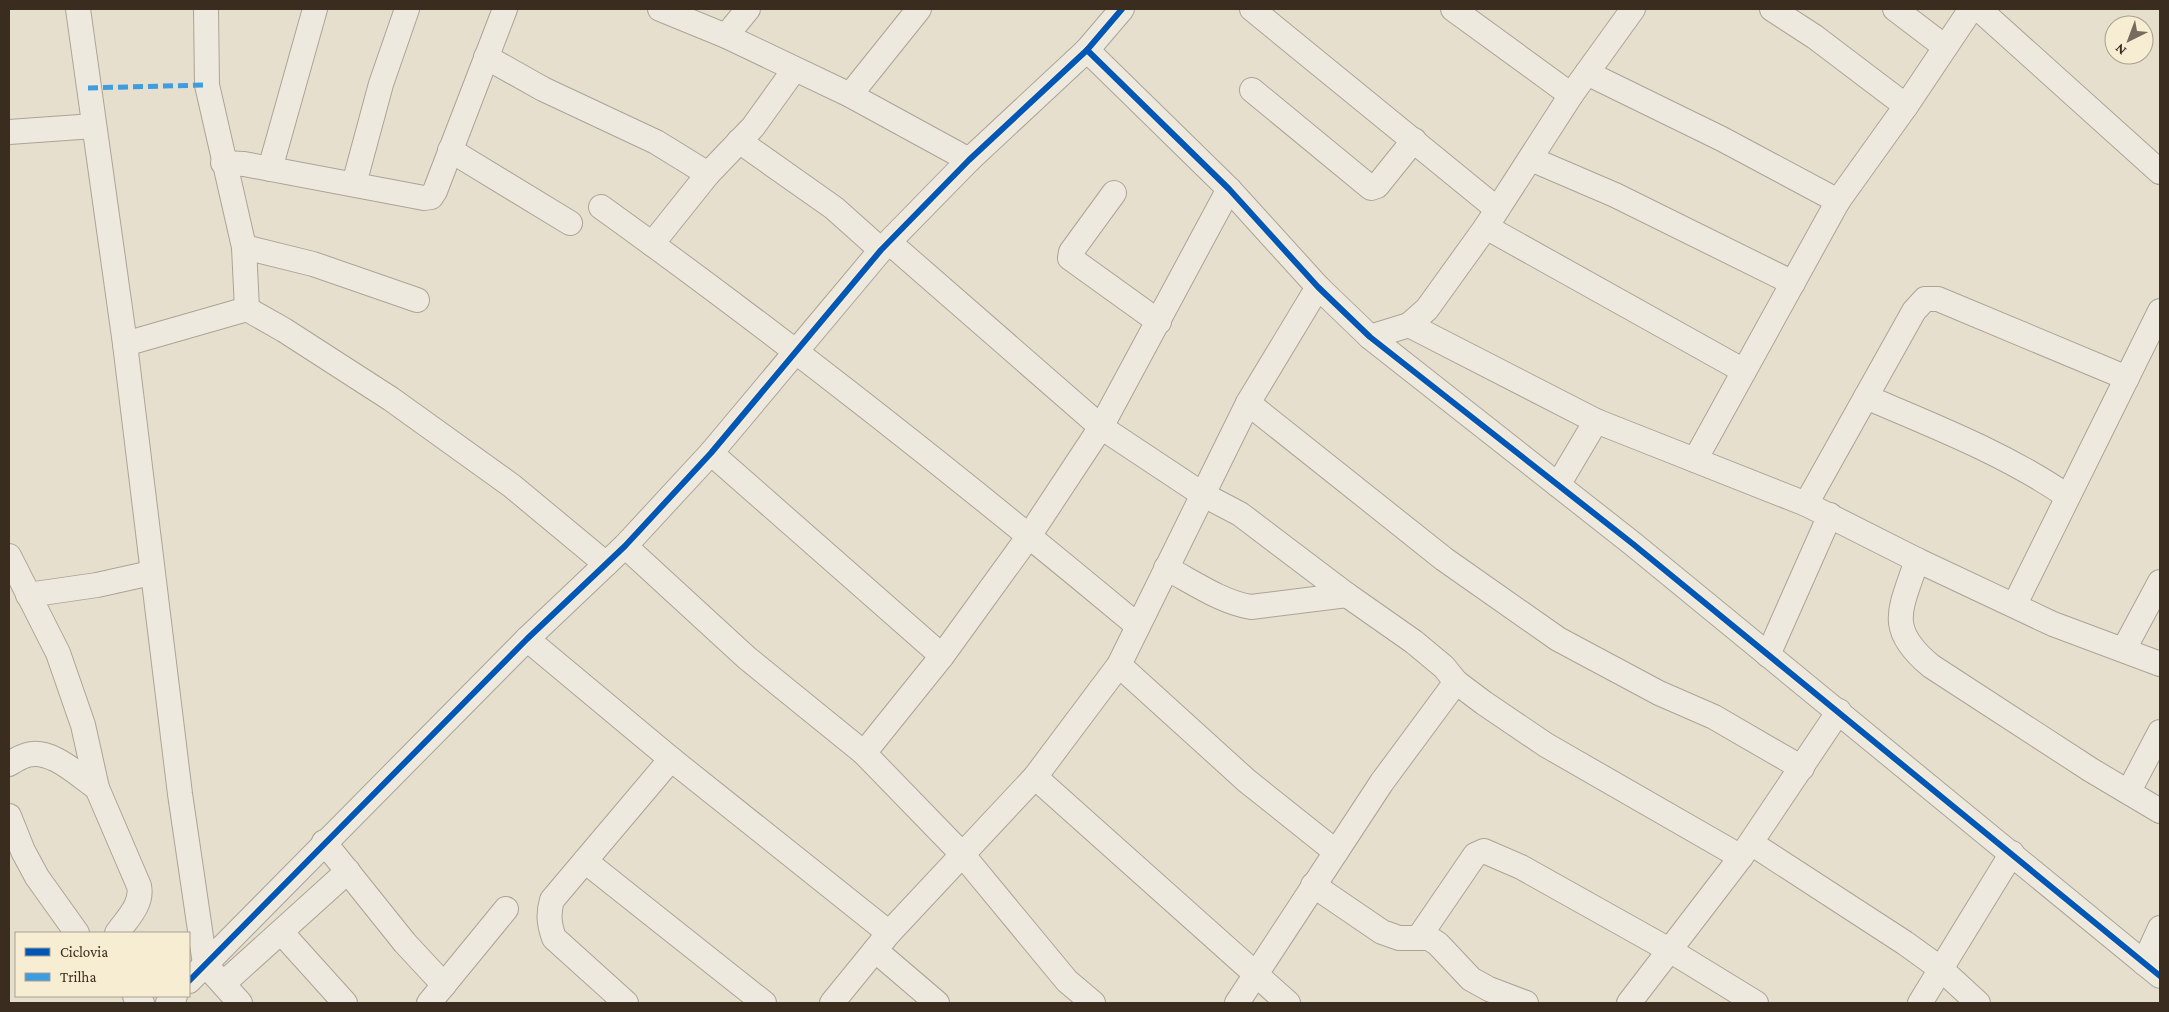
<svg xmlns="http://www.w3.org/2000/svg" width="2169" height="1012" font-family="'Crimson Pro',serif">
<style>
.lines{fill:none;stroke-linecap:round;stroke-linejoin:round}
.minor-casing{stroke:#aba496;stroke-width:26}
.minor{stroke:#eee9df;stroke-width:24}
.quiet{stroke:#3e9ce0;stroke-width:5;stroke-dasharray:10 5;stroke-linecap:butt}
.cycleway-casing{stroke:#f7edd3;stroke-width:9}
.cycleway{stroke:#0057b8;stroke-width:6}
</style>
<rect width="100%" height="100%" fill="#e6dfce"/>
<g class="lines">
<defs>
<g id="minor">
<path d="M78 9 125 344 180 794 205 964 240 1003"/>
<path d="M206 9 207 85 244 247 247 309 284 330 391 399 512 486 606 564"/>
<path d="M660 9 726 36 850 95 969 160"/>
<path d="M1252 9 1497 209"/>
<path d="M1453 9 1571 95"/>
<path d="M1772 9 1815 37 1906 106"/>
<path d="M1895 9 1945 47"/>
<path d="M1979 9 2160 172"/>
<path d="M726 36 748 9"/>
<path d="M1087 50 1229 189 1318 287 1370 337 1633 544 2160 976"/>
<path d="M486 57 543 89 656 142 708 174 753 127 794 70"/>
<path d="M1587 73 1722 139 1838 201"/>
<path d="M1252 90 1371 188 1377 186 1414 140"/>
<path d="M850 95 919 9"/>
<path d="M9 132 94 126"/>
<path d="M739 141 834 208 881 250"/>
<path d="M450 150 570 223"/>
<path d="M1531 159 1615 195 1793 283"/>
<path d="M223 163 244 164 424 198 431 197 435 191 505 9"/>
<path d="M270 169 315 9"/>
<path d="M354 184 381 84 407 9"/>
<path d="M1114 193 1071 252 1070 258 1159 322"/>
<path d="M601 207C785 339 964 481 1138 626"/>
<path d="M1486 227 1744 371"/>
<path d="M890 243 1101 427 1202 494 1240 514 1347 595 1414 642 1444 667 1456 682 1484 703 1546 745 1741 857"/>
<path d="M652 244 708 174"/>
<path d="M244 247 313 264 417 300"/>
<path d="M1409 325 1596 421 1806 504 1917 560 2053 624 2160 664"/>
<path d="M1370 337 1409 325 1427 309 1486 227 1571 95 1633 9"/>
<path d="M125 344 247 309"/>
<path d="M1866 397C1934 426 2006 454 2067 496"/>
<path d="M1248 403 1444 559 1558 639 1659 693 1714 717 1802 768"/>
<path d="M711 453 942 656"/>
<path d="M1695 460 1838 201 1906 106 1971 9"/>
<path d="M1558 485 1596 421"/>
<path d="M1806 504 1914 311 1925 299H1938L2127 378"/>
<path d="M625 546 747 658 864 753 962 854 1067 981 1093 1003"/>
<path d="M9 556 58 653 83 725 97 788 139 886C143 904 127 919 117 933"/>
<path d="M1917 560C1901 609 1885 628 1931 666L2091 770 2160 811"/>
<path d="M1166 568C1193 582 1221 602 1251 607L1347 595"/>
<path d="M28 595 97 585 151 573"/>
<path d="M2015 604 2160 311"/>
<path d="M527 639 671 759 889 933"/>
<path d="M2124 649 2160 582"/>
<path d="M1768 655 1830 515"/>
<path d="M1119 665 1247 781 1336 852"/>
<path d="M864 753 942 656 1029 536 1101 427 1229 189"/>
<path d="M9 764C14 761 20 757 27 755 51 748 78 775 97 788"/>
<path d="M1035 777 1288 1003"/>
<path d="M2129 791 2160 732"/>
<path d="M9 816 23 851 37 877 77 933"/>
<path d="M324 842 405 943 444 985"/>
<path d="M1751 843 1905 943 1941 969 1978 1003"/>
<path d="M585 861 764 1003"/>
<path d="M1313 885 1382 932 1399 938H1429L1438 944 1471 979 1489 989 1526 1003"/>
<path d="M281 932 345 1003"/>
<path d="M1419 937 1475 855 1484 851 1521 867 1671 951 1756 1003"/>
<path d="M875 950 937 1003"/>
<path d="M2144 963 2160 928"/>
<path d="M189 981 527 639 625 546 711 453 881 250 969 160 1087 50 1122 9"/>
<path d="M224 983 348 871"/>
<path d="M135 996 142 1003"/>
<path d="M168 1003 175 996"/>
<path d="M429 1003 506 909"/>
<path d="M626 1003 554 938C549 924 548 914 552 900L671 759"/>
<path d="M832 1003 889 933 1035 777 1119 665 1248 403 1318 287"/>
<path d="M1237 1003 1382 782 1456 682"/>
<path d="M1629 1003 1741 857 1839 711"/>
<path d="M1920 1003 2012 853"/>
</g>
</defs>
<use href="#minor" class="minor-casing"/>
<use href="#minor" class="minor"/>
<path class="quiet" d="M88 88 207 85"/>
<defs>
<g id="cycleway">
<path d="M1087 50 1229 189 1318 287 1370 337 1633 544 2160 976"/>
<path d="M189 981 527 639 625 546 711 453 881 250 969 160 1087 50 1122 9"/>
</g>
</defs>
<use href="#cycleway" class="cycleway-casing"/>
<use href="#cycleway" class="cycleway"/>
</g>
<rect width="2169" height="1012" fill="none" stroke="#3a2c1e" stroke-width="20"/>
<rect x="15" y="932" width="175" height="65" fill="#f7edd3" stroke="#aba08b"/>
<rect x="25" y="948" width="25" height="8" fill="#0057b8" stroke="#aba08b"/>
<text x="60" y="957" font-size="15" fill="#3a2c1e">Ciclovia</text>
<rect x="25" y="973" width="25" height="8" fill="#3e9ce0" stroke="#aba08b"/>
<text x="60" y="982" font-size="15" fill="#3a2c1e">Trilha</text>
<g transform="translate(2129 40) rotate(222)"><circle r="24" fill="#f7edd3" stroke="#aba08b"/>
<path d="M0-4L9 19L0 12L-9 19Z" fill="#766b5c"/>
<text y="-8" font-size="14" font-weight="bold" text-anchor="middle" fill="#3a2c1e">N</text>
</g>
</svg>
